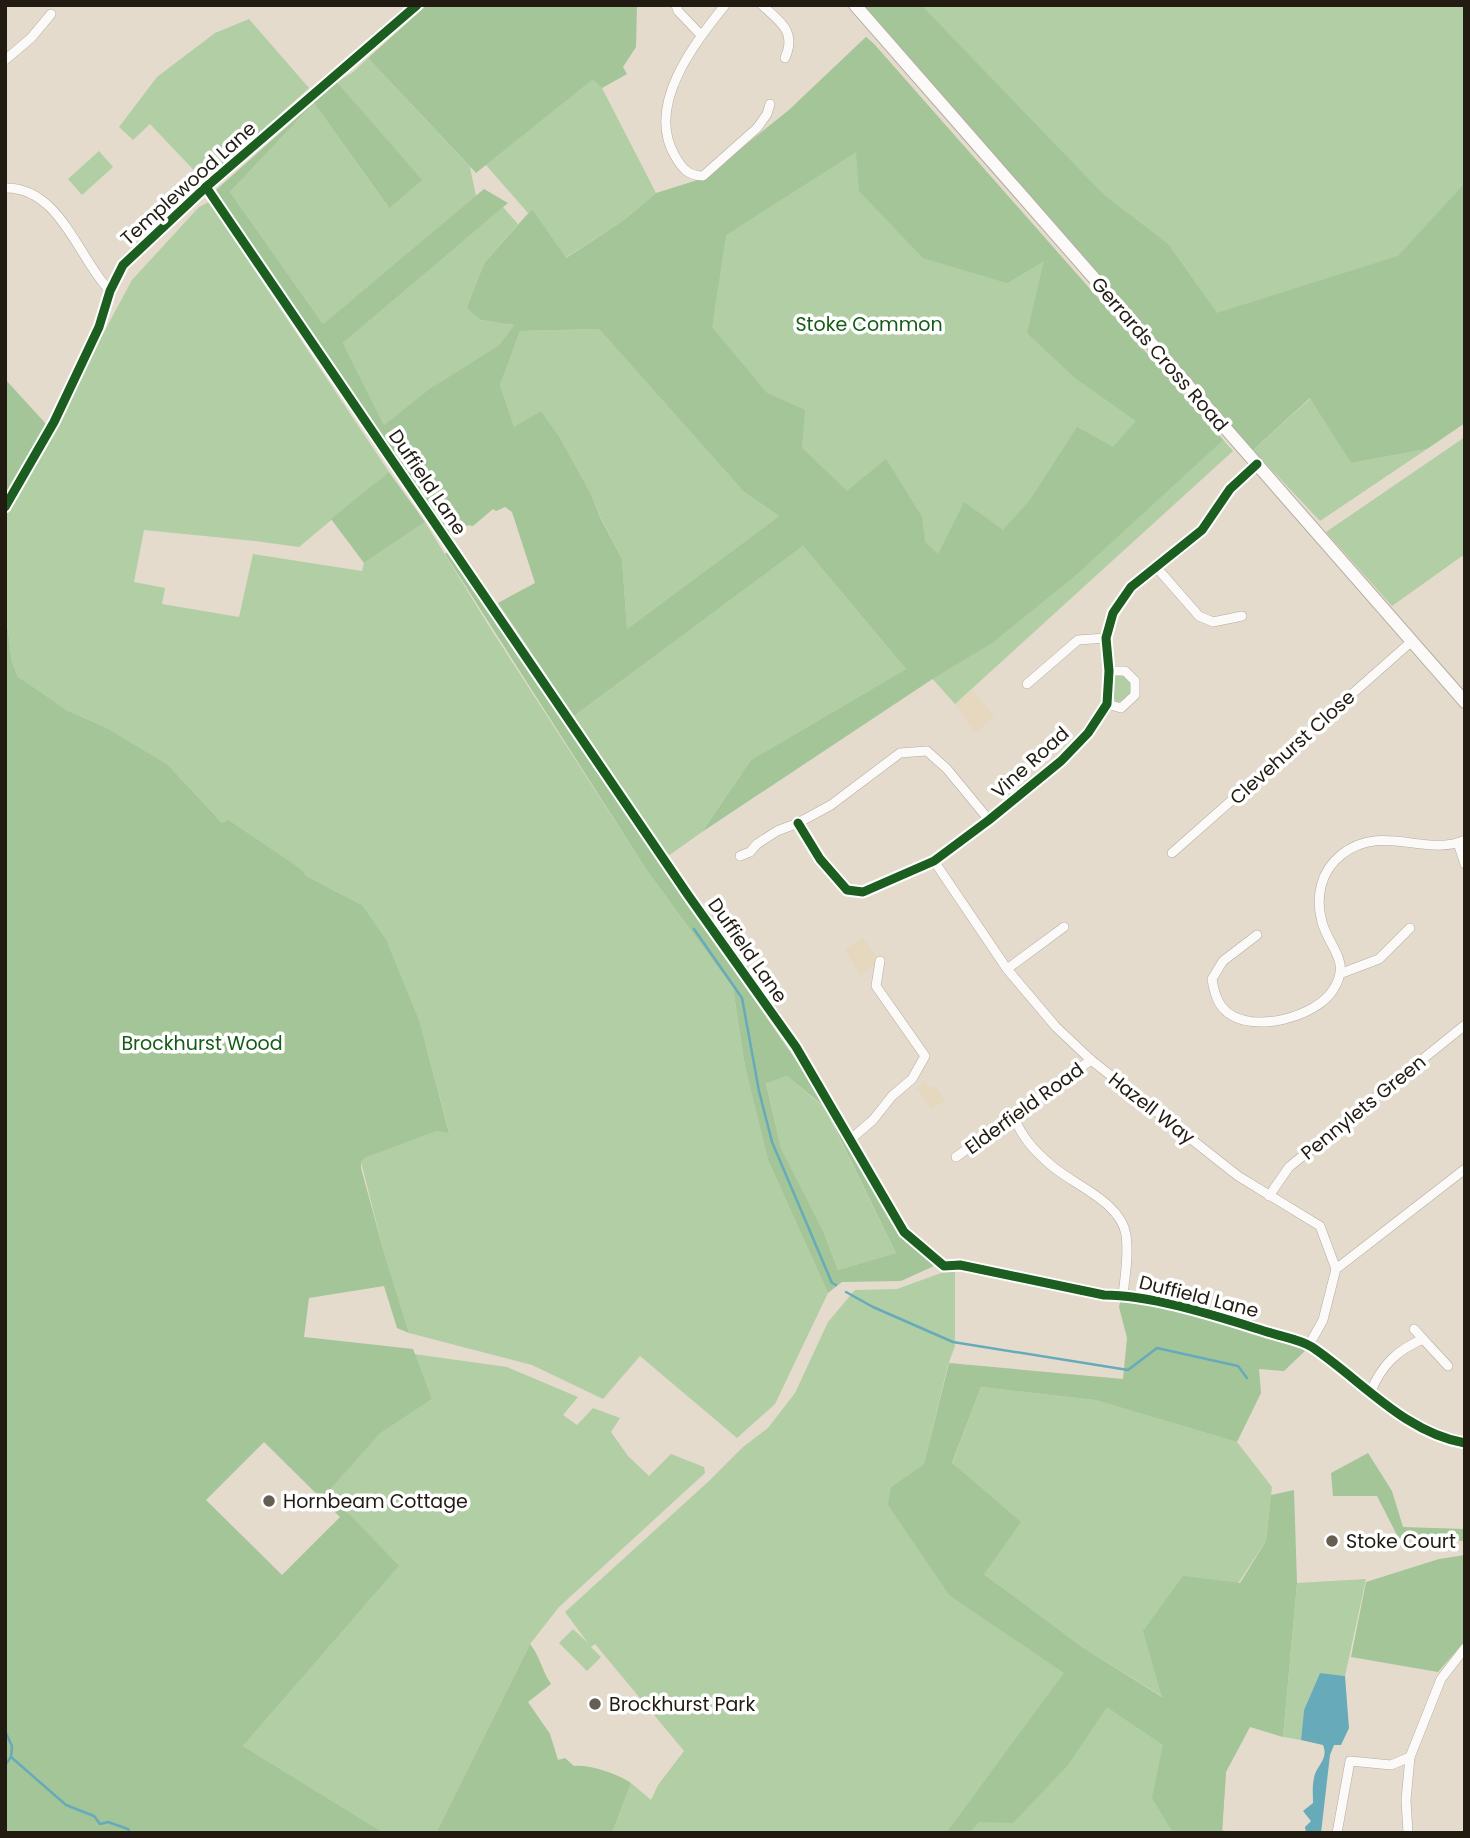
<svg xmlns="http://www.w3.org/2000/svg" width="1470" height="1838" font-family="Poppins,sans-serif">
<style>
.built{fill:#e6d7bf}
.green{fill:#b1cea5}
.forest{fill:#a3c598;fill-rule:evenodd}
.water{fill:#67abba}
.lines{fill:none;stroke-linecap:round;stroke-linejoin:round}
.stream{stroke:#67abba;stroke-width:2.5}
.minor-casing{stroke:#b3aca1;stroke-width:10}
.secondary-casing{stroke:#b3aca1;stroke-width:14}
.minor{stroke:#fbfaf8;stroke-width:9}
.secondary{stroke:#fbfaf8;stroke-width:12}
.cycleway-casing{stroke:#fff;stroke-width:13}
.cycleway{stroke:#1b5e20;stroke-width:9}
.poi-dot{fill:#655e53;stroke:#fff;stroke-width:2.5}
.labels{text-anchor:middle;stroke-width:7;stroke-linejoin:round;paint-order:stroke}
.street-label{font-size:19px;fill:#211b12;stroke:#fff}
.park-label{font-size:19px;fill:#145b16;stroke:#fff}
.poi-label{font-size:19px;fill:#211b12;stroke:#fff;text-anchor:start}
</style>
<rect width="100%" height="100%" fill="#e4dbcd"/>
<g class="built">
<path d="M972 690 994 716 976 734 955 704Z"/>
<path d="M863 938 880 962 860 975 845 949Z"/>
<path d="M924 1081 930 1088 935 1086 945 1100 931 1109 917 1088Z"/>
</g>
<g class="green">
<path d="M864 5H1465V255L1246 440Z"/>
<path d="M249 19 309 88 205 182 150 124 133 140 119 127 157 77 215 33Z"/>
<path d="M866 37 874 44 1233 451 955 704 766 493 670 215 789 110Z"/>
<path d="M368 58 470 167 476 196 323 324 230 192 314 103 388 207 421 180 337 82 353 72Z"/>
<path d="M593 78 602 88 656 193 624 220 565 258 532 209 528 213 486 165Z"/>
<path d="M99 151 113 167 82 195 68 179Z"/>
<path d="M209 202 389 472 299 547 255 541 144 530 134 582 165 588 162 604 239 617 253 554 362 571 364 563 425 522 489 626 646 869 733 988 745 1067 768 1160 828 1293 775 1404 737 1438 640 1356 603 1399 532 1365 409 1333 383 1249 361 1162 365 1158 437 1131 449 1132 420 1023 362 905 306 876 302 870 222 823 167 764 107 728 66 710 45 697 18 677 12 662 5 609V516L132 280 199 207Z"/>
<path d="M503 207 518 224 485 262 481 320 514 325 499 345 436 385 384 425 343 343Z"/>
<path d="M599 329 744 492 779 516 627 629 622 559 600 516 591 494 559 436 541 411 514 428 500 385 520 331Z"/>
<path d="M1311 398 1351 463 1427 449 1320 521 1253 450Z"/>
<path d="M1465 437V554L1392 606 1326 532Z"/>
<path d="M803 546 906 669 751 760 702 832 668 856 574 716Z"/>
<path d="M1120 673 1131 681 1132 689 1125 701 1117 702 1111 697 1112 678Z"/>
<path d="M787 1076 821 1105 825 1102 835 1117 831 1121 896 1253 838 1270 823 1231 781 1148 766 1082Z"/>
<path d="M955 1268V1346L948 1365 924 1464 891 1487 950 1596 1065 1673 946 1833H612L631 1783 651 1800 658 1785 684 1751 595 1644 591 1647 601 1657 587 1671 559 1643 573 1629 588 1643 565 1612 709 1481 743 1447 768 1428 795 1393 828 1322 855 1290 897 1289Z"/>
<path d="M414 1354 507 1367 578 1397 563 1415 577 1425 593 1408 620 1418 611 1432 628 1456 649 1476 671 1454 704 1467 705 1473 559 1607 530 1644 436 1833H384L243 1746 398 1567 328 1492 380 1432 432 1399Z"/>
<path d="M981 1387 1095 1400 1237 1442 1272 1487 1266 1541 1163 1697 1082 1647 983 1573 952 1464Z"/>
<path d="M1366 1579 1345 1676 1320 1673 1304 1710 1301 1740 1283 1737 1297 1583Z"/>
<path d="M1075 1679 1226 1772 1222 1830 1233 1833H963Z"/>
</g>
<g class="forest">
<path d="M427 5H637L636 47 623 67 627 74 602 88 593 79 476 173 368 58Z"/>
<path d="M864 5H921L1104 195 1168 244 1217 313 1398 256 1465 183V423L1427 449 1351 463 1310 398 1253 450Z"/>
<path d="M866 37 874 44 1223 440 1076 575 992 643 934 678 702 832 751 760 906 669 803 546 574 716 498 603 535 583 512 512 505 507 496 511 493 509 473 526 468 525 450 537 218 197 216 190 337 82 422 180 389 208 314 103 230 192 323 324 484 189 508 203 343 343 384 425 431 388 499 345 514 325 481 320 467 308 485 262 532 209 566 258 624 220 656 193 704 178 789 110ZM856 152 859 191 923 258 1007 283 1044 261 1027 333 1075 378 1136 421 1113 447 1077 427 1030 500 1003 530 964 502 938 554 925 542 922 517 886 459 847 491 802 448 805 410 767 393 712 327 726 235ZM599 329 744 492 779 516 627 629 622 559 600 517 591 494 559 436 541 411 514 427 500 385 520 331Z"/>
<path d="M5 379 46 424 5 496Z"/>
<path d="M389 472 425 522 364 563 331 519Z"/>
<path d="M449 551 557 711 669 869 742 982 825 1102 822 1105 787 1076 766 1083 781 1148 823 1231 838 1270 896 1253 831 1120 835 1117 892 1224 914 1248 934 1266 901 1281 842 1282 828 1293 768 1160 745 1067 733 988 646 869 445 554Z"/>
<path d="M5 609 12 662 18 677 66 710 107 728 167 764 222 823 228 820 302 870 306 876 362 905 386 940 420 1023 449 1133 437 1131 365 1158 361 1162V1168L383 1249 409 1333 397 1328 384 1286 309 1298 304 1337 413 1349 432 1399 380 1433 328 1492 399 1566 243 1746 384 1833H5ZM264 1442 340 1517 282 1575 206 1500Z"/>
<path d="M1121 1298 1217 1319 1307 1349 1284 1371 1259 1369 1261 1393 1237 1442 1095 1400 981 1387 952 1463 1021 1522 984 1574 1082 1647 1162 1697 1143 1631 1183 1576 1240 1583 1266 1541 1271 1495 1294 1490 1297 1583 1283 1737 1250 1727 1226 1772 1222 1833H1173L1152 1798 1163 1745 1107 1707 1068 1765 1013 1823 979 1822 969 1833H946L1064 1673 950 1596 888 1505 891 1487 924 1464 949 1363 1123 1379 1127 1338 1119 1307Z"/>
<path d="M1368 1453 1392 1491 1403 1527 1465 1529V1541L1399 1539 1377 1496H1333L1331 1473Z"/>
<path d="M1465 1555V1641L1438 1672 1351 1657 1366 1582 1439 1559Z"/>
<path d="M530 1644C540 1656 542 1671 551 1684L528 1702 550 1734 558 1760 565 1758 574 1766C589 1764 618 1774 631 1783L612 1833H436Z"/>
</g>
<path class="water" d="M1320 1673 1345 1676 1349 1728 1341 1745H1334L1330 1755 1321 1833H1306L1305 1827 1311 1821 1303 1811 1313 1803C1313 1795 1312 1786 1314 1778 1316 1765 1329 1760 1323 1745L1301 1740 1304 1710Z"/>
<g class="lines">
<g class="stream">
<path d="M694 929 742 998 759 1091 772 1142 832 1283 836 1285"/>
<path d="M846 1292 873 1307 953 1342 1128 1370 1157 1348 1238 1366 1247 1378"/>
<path d="M5 1731 12 1746 11 1757 66 1805 94 1816 100 1824 108 1822 128 1829 130 1833"/>
<path d="M5 1765 11 1757"/>
</g>
<defs>
<g id="minor">
<path d="M676 5 678 11 701 35"/>
<path d="M725 5C695 43 645 105 675 156 682 168 688 176 703 176L757 128 767 114 770 104"/>
<path d="M762 5C780 22 797 31 785 58"/>
<path d="M5 60 31 38 51 14"/>
<path d="M206 187 688 895 796 1047 904 1232 944 1266 960 1265 1104 1295C1154 1295 1222 1318 1271 1333 1284 1337 1301 1340 1312 1347 1361 1380 1405 1433 1465 1443"/>
<path d="M5 188C60 187 78 258 110 291"/>
<path d="M5 507 54 422 99 327 110 291 123 265 206 187 417 5"/>
<path d="M1157 568 1199 616 1213 622 1242 616"/>
<path d="M1027 684 1078 640 1106 638"/>
<path d="M1107 704 1121 708 1135 695V681L1125 671H1109"/>
<path d="M798 823 820 859 847 890 863 892 934 861 989 820 1061 761 1088 733 1107 704 1109 671 1106 638 1113 613 1131 587 1202 530 1230 489 1257 464"/>
<path d="M1458 843 1465 864"/>
<path d="M1172 853 1412 641"/>
<path d="M740 856 750 852 757 844 777 831 798 823 831 805 900 753 927 751 947 769 989 820"/>
<path d="M934 861 1007 969 1056 1027 1091 1060 1238 1176 1320 1226 1336 1269 1323 1320 1309 1345"/>
<path d="M1257 935 1223 961 1212 979C1214 991 1217 1004 1227 1012 1253 1034 1316 1017 1333 990 1352 961 1329 948 1322 922 1315 897 1321 871 1341 855 1382 822 1425 858 1465 840"/>
<path d="M1007 969 1064 927"/>
<path d="M1342 973 1379 959 1410 928"/>
<path d="M1012 1114C1023 1138 1032 1149 1052 1166 1074 1185 1121 1202 1126 1235 1129 1254 1125 1276 1123 1295"/>
<path d="M851 1139 873 1120 892 1096 912 1079 925 1056 876 986 880 961"/>
<path d="M956 1157 1091 1060"/>
<path d="M1269 1196 1289 1167 1465 1025"/>
<path d="M1336 1269 1465 1169"/>
<path d="M1414 1329 1423 1339"/>
<path d="M1371 1391C1382 1365 1397 1350 1423 1339L1448 1366"/>
<path d="M1337 1833 1350 1761 1391 1765 1410 1757"/>
<path d="M1408 1833 1406 1800 1410 1757 1441 1679 1465 1648"/>
</g>
<path id="secondary" d="M855 5 1465 702"/>
</defs>
<use href="#minor" class="minor-casing"/>
<use href="#secondary" class="secondary-casing"/>
<use href="#minor" class="minor"/>
<use href="#secondary" class="secondary"/>
<defs>
<g id="cycleway">
<path d="M206 187 688 895 796 1047 904 1232 944 1266 960 1265 1104 1295C1154 1295 1222 1318 1271 1333 1284 1337 1301 1340 1312 1347 1361 1380 1405 1433 1465 1443"/>
<path d="M5 507 54 422 99 327 110 291 123 265 206 187 417 5"/>
<path d="M798 823 820 859 847 890 863 892 934 861 989 820 1061 761 1088 733 1107 704 1109 671 1106 638 1113 613 1131 587 1202 530 1230 489 1257 464"/>
</g>
</defs>
<use href="#cycleway" class="cycleway-casing"/>
<use href="#cycleway" class="cycleway"/>
</g>
<g class="poi-dot">
<circle cx="269" cy="1501" r="7"/>
<circle cx="1332" cy="1541" r="7"/>
<circle cx="595" cy="1704" r="7"/>
</g>
<g class="labels">
<g class="street-label">
<text transform="translate(188 183) rotate(-42)" y="7">Templewood Lane</text>
<text transform="translate(1160 354) rotate(49)" y="7">Gerrards Cross Road</text>
<text transform="translate(428 482) rotate(56)" y="7">Duffield Lane</text>
<text transform="translate(1292 747) rotate(-42)" y="7">Clevehurst Close</text>
<text transform="translate(1030 762) rotate(-42)" y="7">Vine Road</text>
<text transform="translate(748 950) rotate(55)" y="7">Duffield Lane</text>
<text transform="translate(1363 1107) rotate(-39)" y="7">Pennylets Green</text>
<text transform="translate(1024 1108) rotate(-36)" y="7">Elderfield Road</text>
<text transform="translate(1152 1108) rotate(38)" y="7">Hazell Way</text>
<text transform="translate(1199 1296) rotate(14)" y="7">Duffield Lane</text>
</g>
<g class="park-label">
<text x="869" y="331">Stoke Common</text>
<text x="202" y="1050">Brockhurst Wood</text>
</g>
<g class="poi-label">
<text x="283" y="1508">Hornbeam Cottage</text>
<text x="1346" y="1548">Stoke Court</text>
<text x="609" y="1711">Brockhurst Park</text>
</g>
</g>
<rect width="1470" height="1838" fill="none" stroke="#211b12" stroke-width="14"/>
</svg>
